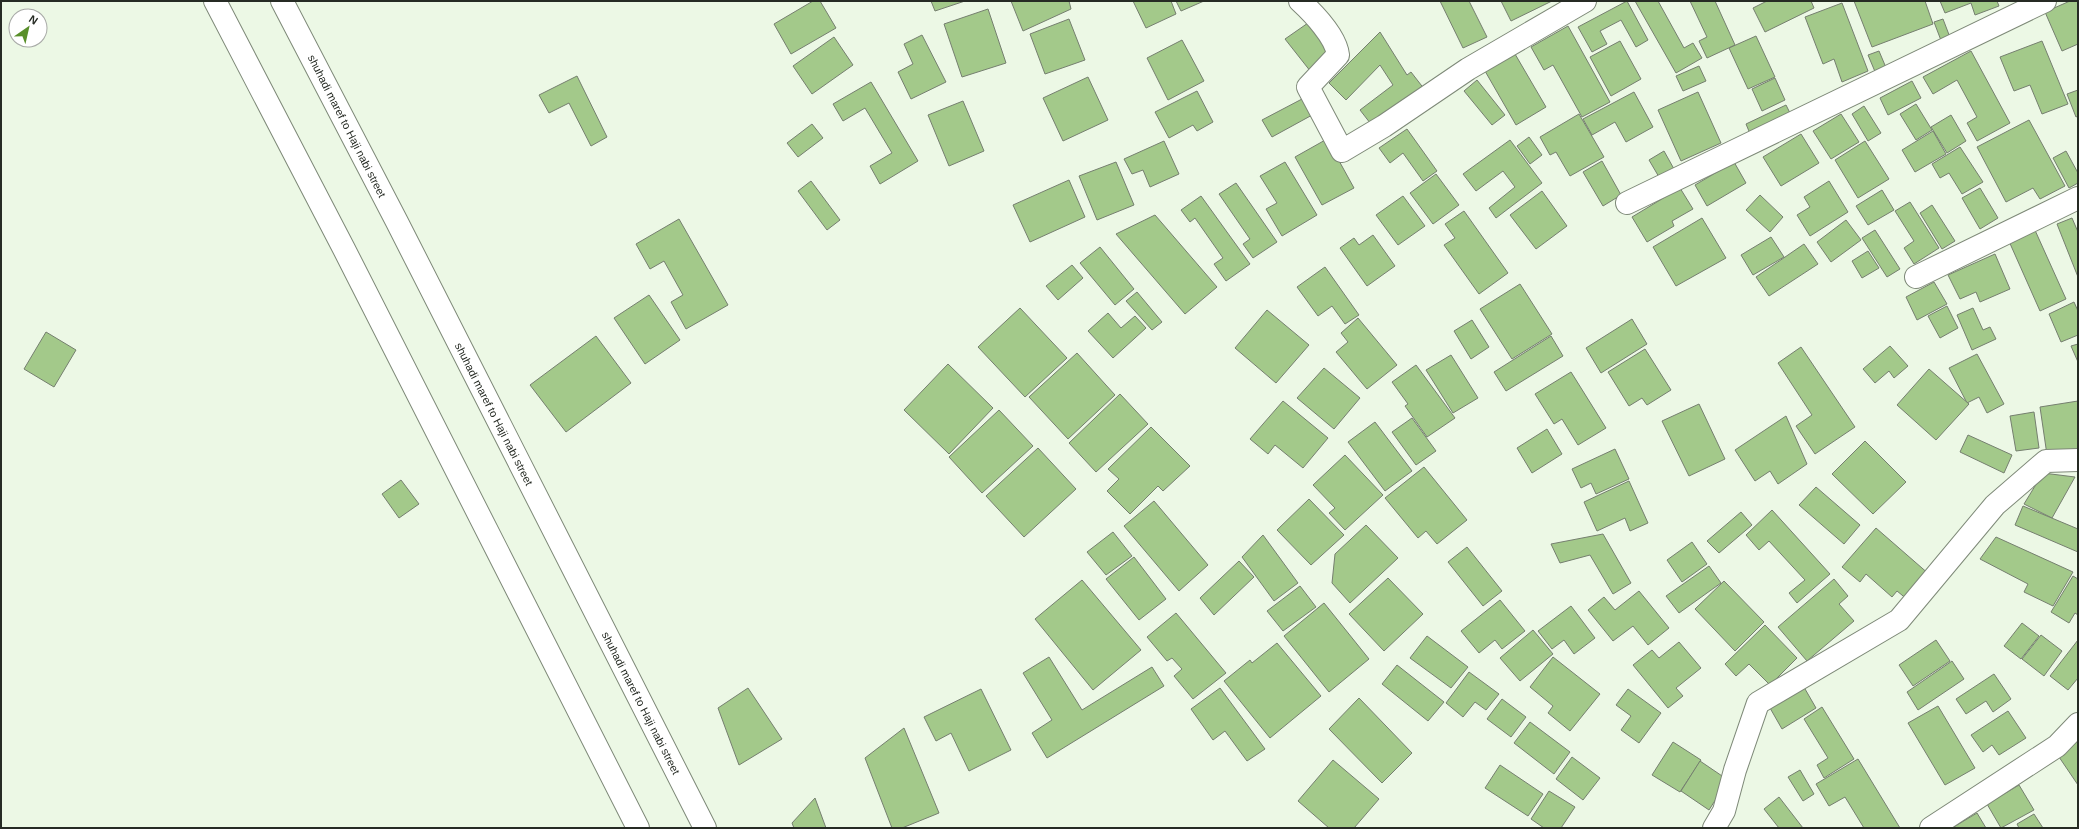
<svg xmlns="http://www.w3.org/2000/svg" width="2079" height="829" font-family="Helvetica,sans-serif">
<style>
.building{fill:#a3c98a;stroke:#757f6f}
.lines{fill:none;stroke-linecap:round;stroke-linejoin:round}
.street-casing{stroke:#7e8978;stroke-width:24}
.secondary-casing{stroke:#7e8978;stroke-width:24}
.street{stroke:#fff;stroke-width:22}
.secondary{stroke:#fff;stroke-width:22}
.labels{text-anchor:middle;stroke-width:3;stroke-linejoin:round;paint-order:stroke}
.street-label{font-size:11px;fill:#262b24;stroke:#fff}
</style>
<rect width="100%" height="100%" fill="#ecf8e5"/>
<g class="building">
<path d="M813 1H820L836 28 791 54 774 24Z"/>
<path d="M931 1H965L935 11Z"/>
<path d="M1011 1H1069L1071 9 1023 31Z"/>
<path d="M1133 1H1171L1176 14 1146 28Z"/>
<path d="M1176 1H1204L1181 11Z"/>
<path d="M1440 1H1469L1487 37 1463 48Z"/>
<path d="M1501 1H1552L1511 21Z"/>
<path d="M1627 1 1648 40 1636 47 1621 20 1600 31 1607 44 1592 52 1578 27Z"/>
<path d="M1635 1H1658L1684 48 1693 43 1702 58 1676 73Z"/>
<path d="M1690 1H1715L1735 45 1707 58 1699 41 1707 37Z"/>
<path d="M1767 1H1811L1814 8 1765 32 1753 8Z"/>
<path d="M1854 1H1925L1933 24 1872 47Z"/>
<path d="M1940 1H1997L1999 6 1975 15 1971 3 1945 13Z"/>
<path d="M2070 1H2078V44L2062 51 2045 12Z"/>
<path d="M1842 3 1868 71 1842 82 1834 59 1823 64 1805 17Z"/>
<path d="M988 9 1006 63 962 77 944 24Z"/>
<path d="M1069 19 1085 60 1045 74 1030 34Z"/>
<path d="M1943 19 1951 40 1942 43 1934 22Z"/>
<path d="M1308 23 1330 52 1311 72 1285 39Z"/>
<path d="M1568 26 1610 102 1582 117 1553 65 1544 70 1531 47Z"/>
<path d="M1380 32 1407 75 1411 72 1425 90 1374 128 1360 110 1393 85 1380 65 1346 100 1329 83Z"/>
<path d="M922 35 946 82 911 99 898 72 913 64 904 44Z"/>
<path d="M1756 36 1775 77 1748 89 1729 48Z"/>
<path d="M834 37 853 65 812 94 793 66Z"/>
<path d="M1182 40 1204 81 1168 100 1147 58Z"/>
<path d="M1620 41 1641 79 1611 96 1590 57Z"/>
<path d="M2042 41 2068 104 2042 114 2030 85 2014 91 2000 57Z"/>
<path d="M1879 51 1887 70 1876 74 1868 55Z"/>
<path d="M1971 51 2010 123 1977 141 1967 123 1977 117 1957 80 1933 94 1923 77Z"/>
<path d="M1515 54 1546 107 1516 125 1485 71Z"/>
<path d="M1699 66 1706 81 1683 91 1676 76Z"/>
<path d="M577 76 607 137 591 146 569 103 549 113 539 95Z"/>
<path d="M1088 77 1108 120 1063 141 1043 98Z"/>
<path d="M1775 78 1785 100 1762 111 1752 89Z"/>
<path d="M1477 80 1505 115 1492 125 1464 91Z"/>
<path d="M1912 81 1921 98 1888 115 1880 98Z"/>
<path d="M871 82 918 161 880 184 870 166 892 153 865 108 843 121 833 104Z"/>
<path d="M2078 90V116L2076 117 2067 94Z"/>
<path d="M1197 91 1213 122 1197 131 1193 125 1169 138 1155 112Z"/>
<path d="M1634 92 1653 127 1626 142 1615 122 1592 135 1583 119Z"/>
<path d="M1698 92 1721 143 1681 161 1658 110Z"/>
<path d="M1302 99 1314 114 1272 137 1262 120Z"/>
<path d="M963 101 984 151 949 166 928 115Z"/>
<path d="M1916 104 1932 130 1916 140 1900 114Z"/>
<path d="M1786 105 1792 117 1751 136 1746 124Z"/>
<path d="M1864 106 1881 133 1868 141 1852 114Z"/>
<path d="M1579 114 1604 157 1570 176 1556 152 1550 155 1540 137Z"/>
<path d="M1841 114 1859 142 1831 159 1813 131Z"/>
<path d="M1951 115 1966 141 1947 153 1931 127Z"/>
<path d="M2029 120 2065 186 2040 199 2033 188 2006 202 1977 147Z"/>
<path d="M812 124 823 138 798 157 787 143Z"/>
<path d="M1407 129 1437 171 1423 181 1403 153 1390 163 1379 148Z"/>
<path d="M1933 131 1946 154 1915 172 1902 150Z"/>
<path d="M1801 134 1819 163 1781 186 1763 157Z"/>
<path d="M1529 137 1542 155 1530 164 1517 146Z"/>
<path d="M1327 139 1354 188 1322 205 1295 157Z"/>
<path d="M1510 140 1542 183 1496 218 1489 208 1515 187 1503 171 1476 191 1463 174Z"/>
<path d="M1164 141 1179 174 1150 187 1143 170 1132 174 1124 159Z"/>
<path d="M1865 141 1889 179 1858 198 1835 160Z"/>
<path d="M1960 147 1983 182 1962 194 1949 173 1940 178 1932 164Z"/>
<path d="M1664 151 1674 169 1659 177 1649 160Z"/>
<path d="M2066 151 2078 173V183L2069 188 2053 158Z"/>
<path d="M1602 161 1621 195 1603 206 1583 172Z"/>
<path d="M1116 162 1134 205 1097 220 1079 176Z"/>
<path d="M1285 162 1317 215 1282 236 1266 209 1277 203 1260 176Z"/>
<path d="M1734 162 1746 183 1707 206 1695 185Z"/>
<path d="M1436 174 1459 205 1433 224 1410 193Z"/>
<path d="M1069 180 1085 217 1030 242 1013 205Z"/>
<path d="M811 181 840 220 827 230 798 191Z"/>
<path d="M1829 181 1848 212 1810 236 1797 215 1810 207 1804 197Z"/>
<path d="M1236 183 1277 242 1253 258 1243 244 1250 239 1219 194Z"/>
<path d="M1680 188 1693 209 1672 221 1674 226 1647 242 1632 217Z"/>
<path d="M1980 188 1998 218 1980 229 1962 198Z"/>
<path d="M1882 190 1894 210 1868 225 1856 206Z"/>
<path d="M1542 191 1567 226 1536 249 1510 215Z"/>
<path d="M1760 195 1783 217 1770 232 1746 210Z"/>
<path d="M1201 196 1250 264 1226 281 1214 264 1223 258 1195 218 1190 222 1181 210Z"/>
<path d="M1403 196 1425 226 1398 245 1376 215Z"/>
<path d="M1910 202 1939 248 1914 264 1904 248 1914 241 1895 211Z"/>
<path d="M1932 205 1955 241 1942 249 1920 213Z"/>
<path d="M1464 211 1508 273 1479 294 1444 245 1455 238 1445 224Z"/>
<path d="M1155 215 1217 287 1185 314 1116 234Z"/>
<path d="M1702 218 1726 258 1676 286 1653 247Z"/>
<path d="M2072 218 2078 232V277L2057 224Z"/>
<path d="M679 219 728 305 686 329 671 302 683 295 664 261 650 269 636 244Z"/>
<path d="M1846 220 1861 240 1831 262 1817 242Z"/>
<path d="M2034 228 2066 299 2040 311 2008 239Z"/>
<path d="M1875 230 1900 269 1887 277 1862 238Z"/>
<path d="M1373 235 1395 266 1367 286 1340 248 1354 238 1359 245Z"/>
<path d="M1771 237 1784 257 1753 275 1741 255Z"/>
<path d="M1804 244 1818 264 1769 296 1756 277Z"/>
<path d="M1100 247 1134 289 1115 305 1080 263Z"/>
<path d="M1868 251 1879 268 1862 278 1852 261Z"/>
<path d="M1995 254 2010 289 1980 302 1976 292 1960 299 1948 275Z"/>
<path d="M1072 265 1083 278 1058 300 1046 286Z"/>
<path d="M1325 267 1359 315 1345 324 1332 306 1318 316 1297 287Z"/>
<path d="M1934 282 1947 304 1917 320 1906 297Z"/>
<path d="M1520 284 1552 334 1512 359 1480 309Z"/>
<path d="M1137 292 1162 322 1152 330 1126 301Z"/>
<path d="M649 295 680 340 645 364 614 318Z"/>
<path d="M2074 302 2078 311V335L2061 342 2049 314Z"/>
<path d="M1947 306 1958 328 1940 338 1928 316Z"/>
<path d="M1020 308 1067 358 1025 397 978 347Z"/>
<path d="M1973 308 1983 330 1990 327 1996 339 1972 350 1957 315Z"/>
<path d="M1267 310 1309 345 1276 383 1235 348Z"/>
<path d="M1108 313 1121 328 1135 316 1146 328 1113 358 1088 331Z"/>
<path d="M1358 318 1397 365 1367 389 1336 352 1348 342 1341 333Z"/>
<path d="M1632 319 1647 344 1601 373 1586 348Z"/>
<path d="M1472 320 1489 347 1471 359 1454 331Z"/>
<path d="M46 332 76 350 54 387 24 369Z"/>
<path d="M596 336 631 383 566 432 530 385Z"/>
<path d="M1551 336 1563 356 1506 391 1494 372Z"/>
<path d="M2078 344V362L2071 346Z"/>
<path d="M1890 346 1908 366 1894 378 1889 371 1875 383 1863 369Z"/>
<path d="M1801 347 1855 427 1815 454 1796 426 1812 415 1778 363Z"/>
<path d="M1645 349 1671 390 1647 405 1642 398 1629 406 1608 372Z"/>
<path d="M1077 353 1115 395 1068 439 1029 397Z"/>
<path d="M1977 354 2004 404 1987 413 1979 397 1967 403 1949 368Z"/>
<path d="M1451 355 1478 398 1453 413 1426 370Z"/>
<path d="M948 364 993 408 949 454 904 410Z"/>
<path d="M1416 365 1455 418 1427 437 1405 406 1408 404 1392 382Z"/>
<path d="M1324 368 1360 398 1334 429 1297 398Z"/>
<path d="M1929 369 1969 404 1936 440 1897 405Z"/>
<path d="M1571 372 1606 428 1578 445 1562 419 1554 424 1535 394Z"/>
<path d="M1120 394 1148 424 1096 472 1069 443Z"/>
<path d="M1283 401 1328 438 1303 468 1275 445 1268 454 1250 439Z"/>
<path d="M2078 401V450L2047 455 2040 407Z"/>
<path d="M1699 404 1725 459 1689 476 1662 421Z"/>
<path d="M999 410 1033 446 982 493 949 457Z"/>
<path d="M2034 412 2039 448 2016 451 2010 416Z"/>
<path d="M1786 416 1807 464 1778 484 1770 471 1755 481 1735 450Z"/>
<path d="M1412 418 1436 451 1416 465 1392 432Z"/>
<path d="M1375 422 1412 471 1385 491 1348 442Z"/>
<path d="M1151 427 1190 466 1163 491 1158 486 1130 514 1107 491 1119 479 1108 469Z"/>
<path d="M1547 429 1562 454 1532 473 1517 448Z"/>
<path d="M1968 435 2012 455 2004 473 1960 452Z"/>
<path d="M1865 441 1906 482 1873 514 1832 474Z"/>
<path d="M1038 448 1076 489 1024 537 986 496Z"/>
<path d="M1615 449 1629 479 1596 494 1591 483 1581 488 1572 469Z"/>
<path d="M1345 455 1383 495 1345 530 1329 513 1335 508 1313 485Z"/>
<path d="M1424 467 1467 520 1437 544 1426 531 1418 538 1385 498Z"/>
<path d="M2043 473 2075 477 2052 518 2024 504Z"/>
<path d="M401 480 419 504 399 518 382 494Z"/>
<path d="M1629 481 1648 523 1630 531 1625 518 1597 531 1584 502Z"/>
<path d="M1816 487 1860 525 1844 544 1799 505Z"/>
<path d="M1309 499 1344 535 1311 565 1277 530Z"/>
<path d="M1154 501 1208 565 1179 591 1124 526Z"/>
<path d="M2023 506 2078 529V552L2015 525Z"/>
<path d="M1772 510 1830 574 1797 603 1789 593 1805 580 1769 541 1759 550 1746 535Z"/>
<path d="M1741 512 1752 525 1719 553 1707 541Z"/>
<path d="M1366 525 1398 558 1350 603 1332 583 1335 554Z"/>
<path d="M1876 528 1930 575 1908 600 1897 591 1892 597 1866 574 1860 582 1842 567Z"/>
<path d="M1113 532 1132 556 1106 575 1087 552Z"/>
<path d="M1603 534 1631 583 1613 594 1590 555 1560 563 1551 544Z"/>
<path d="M1263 535 1298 583 1274 601 1242 557Z"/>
<path d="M1996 537 2073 572 2053 606 2024 592 2028 584 1980 559Z"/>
<path d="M1692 542 1707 564 1682 582 1667 560Z"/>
<path d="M1467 547 1502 591 1483 606 1448 562Z"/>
<path d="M1134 557 1166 599 1139 620 1106 579Z"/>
<path d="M1239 561 1254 577 1214 615 1200 598Z"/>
<path d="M1709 566 1721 583 1679 613 1666 596Z"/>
<path d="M2073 576 2078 579V615L2075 613 2069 623 2051 612Z"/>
<path d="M1388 578 1423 614 1384 651 1349 614Z"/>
<path d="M1834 579 1848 596 1839 604 1854 621 1807 661 1778 627Z"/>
<path d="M1082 580 1141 650 1093 690 1035 619Z"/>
<path d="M1724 581 1764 622 1735 651 1695 609Z"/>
<path d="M1300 586 1316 607 1283 631 1267 611Z"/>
<path d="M1639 591 1669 628 1648 645 1633 626 1613 641 1588 610 1604 597 1615 610Z"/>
<path d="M1500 600 1525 631 1502 649 1495 640 1479 653 1461 631Z"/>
<path d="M1324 603 1369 659 1329 692 1284 636Z"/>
<path d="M1571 606 1595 638 1574 654 1564 640 1552 649 1538 631Z"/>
<path d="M1176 613 1226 673 1193 699 1174 676 1182 669 1172 658 1167 661 1147 637Z"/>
<path d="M2022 623 2039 636 2021 659 2004 646Z"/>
<path d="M1765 625 1797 658 1770 685 1749 664 1736 676 1725 664Z"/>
<path d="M1533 630 1553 654 1520 681 1500 658Z"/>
<path d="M2041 635 2062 651 2044 676 2022 659Z"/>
<path d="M1427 636 1468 667 1451 688 1410 658Z"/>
<path d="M1936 640 1950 661 1913 686 1899 665Z"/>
<path d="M2078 640V678L2068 690 2050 676Z"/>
<path d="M1679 642 1701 668 1676 688 1683 696 1668 708 1633 665 1652 650 1659 658Z"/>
<path d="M1277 643 1321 696 1270 738 1224 681 1250 660 1252 663Z"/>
<path d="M1049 657 1082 710 1152 667 1164 686 1047 758 1032 733 1052 720 1023 673Z"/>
<path d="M1553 657 1600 694 1570 731 1548 713 1553 706 1530 687Z"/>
<path d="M1952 661 1964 679 1918 710 1907 692Z"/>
<path d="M1397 665 1444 702 1428 721 1382 684Z"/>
<path d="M1469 672 1499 694 1486 710 1475 702 1463 717 1446 703Z"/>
<path d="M1994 674 2011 699 1993 712 1986 701 1966 714 1956 699Z"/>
<path d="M1801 682 1816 708 1782 729 1770 708Z"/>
<path d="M748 688 782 739 739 765 718 708Z"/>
<path d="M1220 688 1265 749 1247 761 1225 731 1213 740 1191 709Z"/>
<path d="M981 689 1011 750 969 771 951 733 936 741 924 717Z"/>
<path d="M1628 689 1661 713 1639 743 1621 730 1631 716 1616 705Z"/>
<path d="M1359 698 1412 753 1382 783 1329 729Z"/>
<path d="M1502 699 1526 717 1511 737 1487 719Z"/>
<path d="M1938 706 1975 768 1945 785 1908 723Z"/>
<path d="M1822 707 1854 759 1824 778 1817 765 1828 758 1804 719Z"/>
<path d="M2008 711 2026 738 1999 755 1992 745 1983 752 1971 735Z"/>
<path d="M1530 722 1570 752 1554 774 1514 743Z"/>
<path d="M904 728 939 813 902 828H892L865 758Z"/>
<path d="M2078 740V785L2057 754Z"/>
<path d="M1673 742 1701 760 1680 792 1652 775Z"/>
<path d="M1572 757 1600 778 1583 800 1556 779Z"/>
<path d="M1858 759 1900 828H1864L1845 797 1829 806 1816 784Z"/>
<path d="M1333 760 1379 799 1354 828H1329L1298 801Z"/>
<path d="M1700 761 1728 780 1709 810 1681 791Z"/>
<path d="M1500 765 1543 794 1528 816 1485 788Z"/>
<path d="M1800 770 1814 794 1803 801 1788 777Z"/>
<path d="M2019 785 2034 810 2001 828 1987 804Z"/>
<path d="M1549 791 1575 807 1561 828H1544L1531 819Z"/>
<path d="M1779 797 1803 828H1779L1764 809Z"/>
<path d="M815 798 826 828H794L792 823Z"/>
<path d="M1977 813 1986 828H1952Z"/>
<path d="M2034 814 2043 828H2019L2017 824Z"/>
</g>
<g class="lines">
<defs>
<g id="street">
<path d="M1300 1C1313 13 1336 37 1338 55L1308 87 1342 151 1384 126 1468 69 1585 1"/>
<path d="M1627 203 2045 1"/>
<path d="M1916 277 2078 198"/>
<path d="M1714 828 1724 811 1735 770 1758 703 1899 620 1995 505 2046 461 2078 460"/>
<path d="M1931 828 2057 746 2078 724"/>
</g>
<g id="secondary">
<path d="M215 1 344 249 638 828"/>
<path d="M282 1 397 222 705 828"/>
</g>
</defs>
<use href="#street" class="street-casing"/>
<use href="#secondary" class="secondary-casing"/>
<use href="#street" class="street"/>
<use href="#secondary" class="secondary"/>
</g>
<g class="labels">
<g class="street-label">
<text transform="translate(347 126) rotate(63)" y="4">shuhadi maref to Haji nabi street</text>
<text transform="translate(494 414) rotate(63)" y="4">shuhadi maref to Haji nabi street</text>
<text transform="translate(641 703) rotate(63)" y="4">shuhadi maref to Haji nabi street</text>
</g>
</g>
<rect width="2079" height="829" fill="none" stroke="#262b24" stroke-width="4"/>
<g transform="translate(28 28) rotate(34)"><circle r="19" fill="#ffffff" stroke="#a8aaa7"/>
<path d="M0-3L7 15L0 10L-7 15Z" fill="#598f2a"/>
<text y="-6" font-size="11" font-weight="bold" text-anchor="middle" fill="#262b24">N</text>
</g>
</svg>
